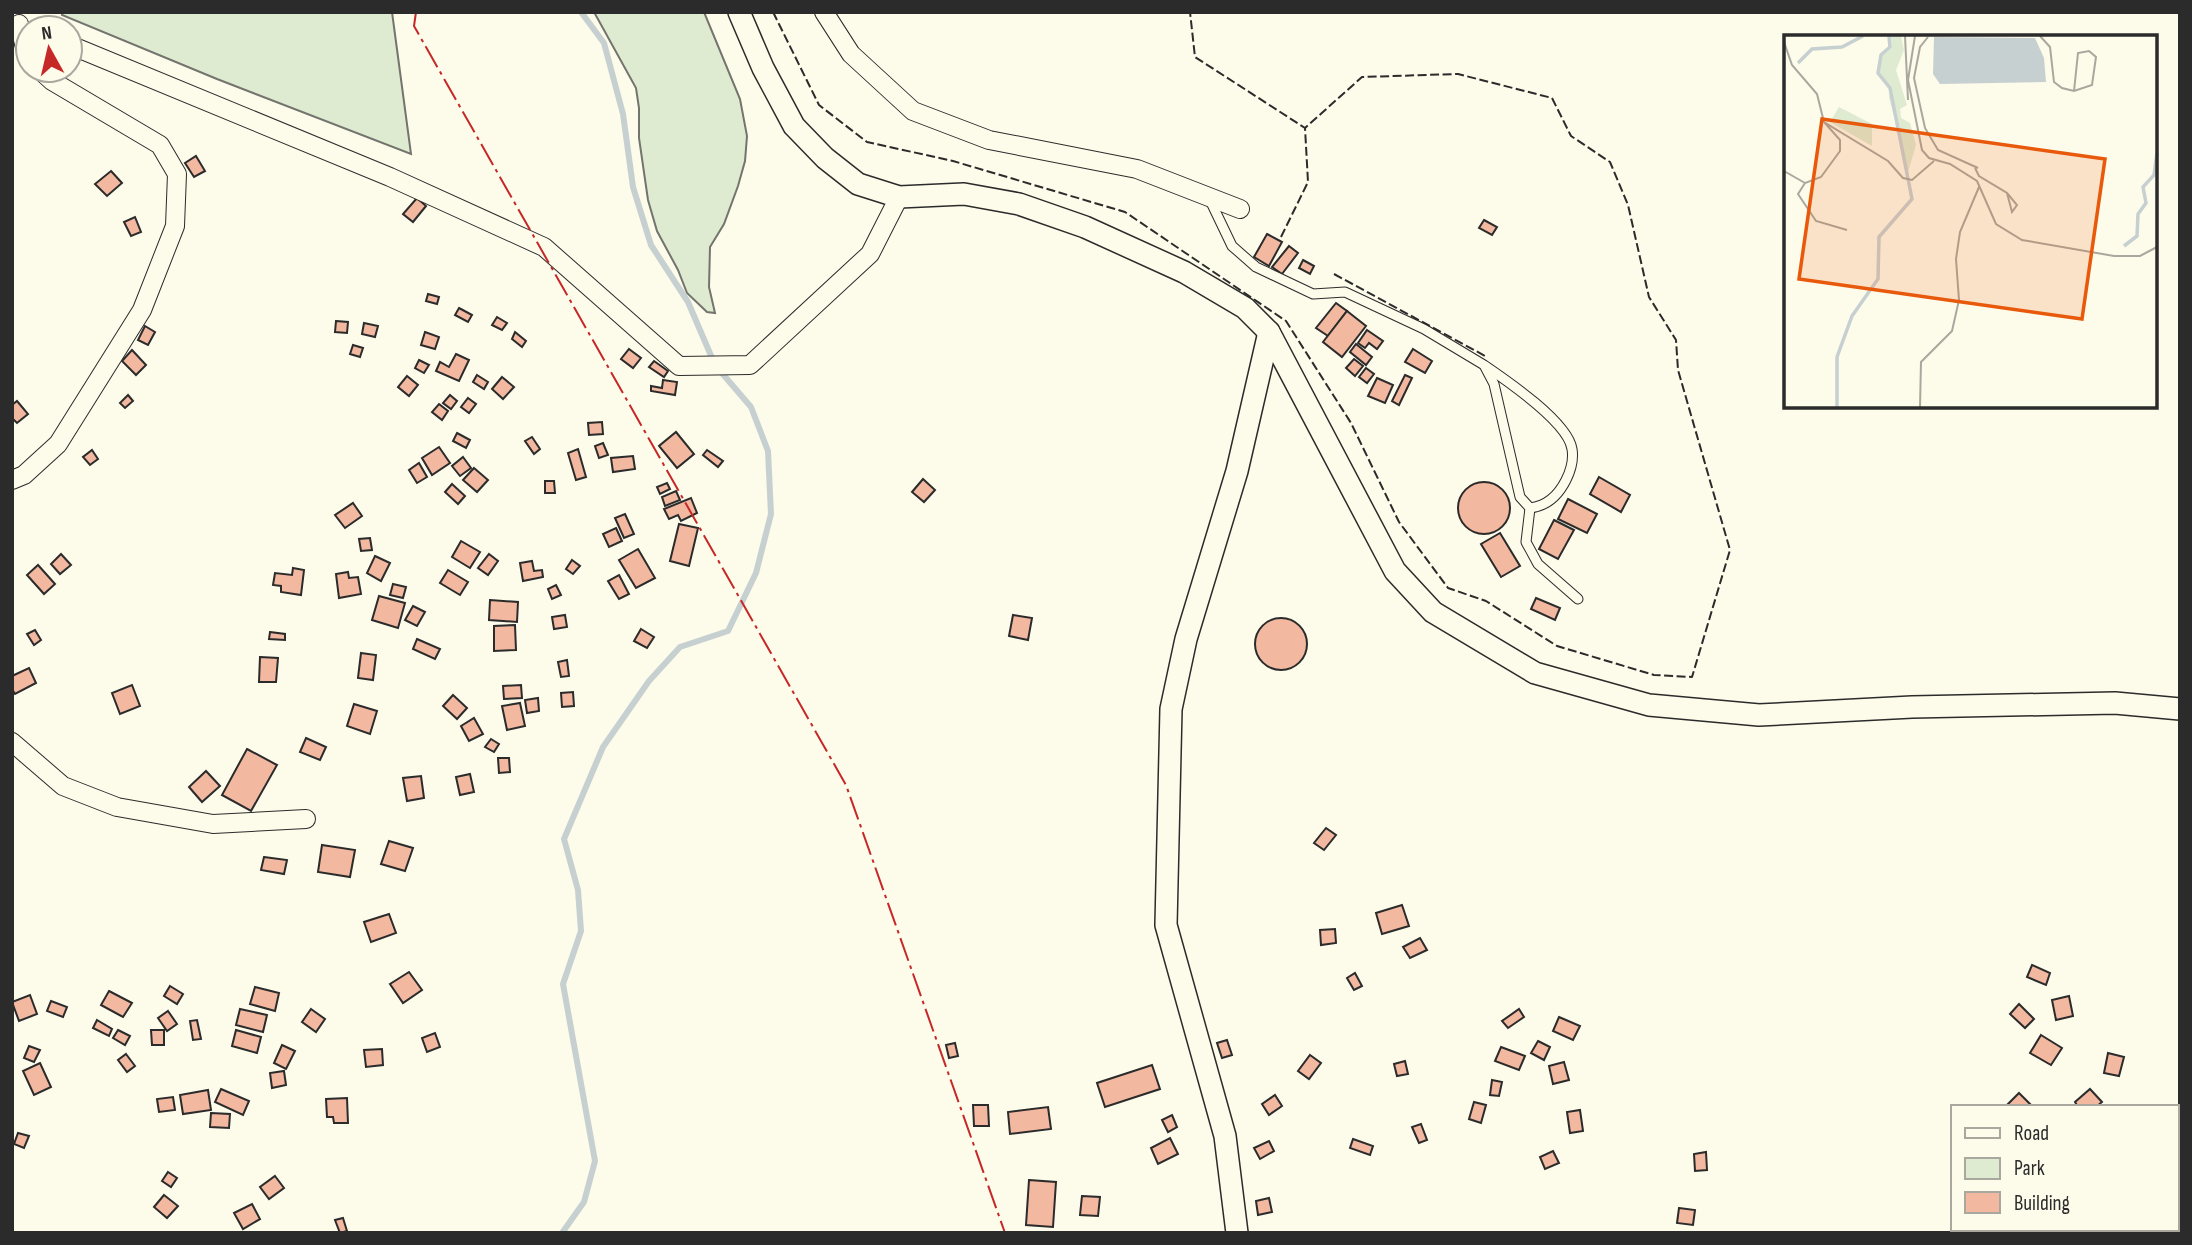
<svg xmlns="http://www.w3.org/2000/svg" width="2192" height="1245" font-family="'Sofia Sans Condensed',sans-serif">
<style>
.green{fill:#deebd1;stroke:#74746e;stroke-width:2}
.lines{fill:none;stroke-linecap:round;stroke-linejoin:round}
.stream{stroke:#c7d0d0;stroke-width:6}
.building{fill:#f2b8a0;stroke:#2b2b2b;stroke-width:2}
.service-casing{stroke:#2b2b2b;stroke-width:11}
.minor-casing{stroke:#2b2b2b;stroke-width:20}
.tertiary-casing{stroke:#2b2b2b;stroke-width:24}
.service{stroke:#fdfbea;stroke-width:9}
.minor{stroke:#fdfbea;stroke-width:18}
.tertiary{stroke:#fdfbea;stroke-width:21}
.fence{stroke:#2b2b2b;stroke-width:2;stroke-dasharray:9 3.5;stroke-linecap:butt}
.power{stroke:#c62828;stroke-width:2;stroke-dasharray:24 5 3.5 5;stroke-linecap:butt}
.inset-river{fill:none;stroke:#c7d0d0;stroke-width:3.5}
.inset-road{fill:none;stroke:#a9a89e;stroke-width:2}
.view{fill:#e8590c;fill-opacity:0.15;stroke:#e8590c;stroke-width:3.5}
.inset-edge{fill:none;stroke:#2b2b2b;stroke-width:3.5}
</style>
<rect width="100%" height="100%" fill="#fdfbea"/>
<g class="green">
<path d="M63 12H392L411 154 217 79 62 15Z"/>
<path d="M594 12H704L740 99 747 136 745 161 738 186 724 224 710 247 709 287 715 313 707 312 687 293 678 270 657 231 648 200 639 138V108L636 88Z"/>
</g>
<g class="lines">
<path class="stream" d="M562 1233 584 1202 595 1161 563 984 581 931 578 890 564 839 603 747 649 681 680 647 728 631 756 573 771 514 768 451 751 407 715 365 688 302 651 245 633 187 623 114 604 43 581 12"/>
</g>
<g class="building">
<path d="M196 156 205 171 194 177 185 163Z"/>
<path d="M111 171 122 183 107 196 95 184Z"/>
<path d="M417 198 426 206 413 222 403 214Z"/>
<path d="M135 217 141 232 131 236 124 222Z"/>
<path d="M1484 220 1497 227 1492 235 1479 228Z"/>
<path d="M1267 234 1282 242 1269 266 1254 257Z"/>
<path d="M1289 246 1298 253 1282 274 1272 267Z"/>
<path d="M1303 260 1314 266 1310 274 1299 268Z"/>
<path d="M428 294 439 297 437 304 426 301Z"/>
<path d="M1336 303 1347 311 1328 336 1316 328Z"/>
<path d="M459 308 472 315 468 322 455 315Z"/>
<path d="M1347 311 1366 326 1342 357 1323 342Z"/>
<path d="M497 317 507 323 502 330 492 325Z"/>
<path d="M336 321 348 322 347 333 335 332Z"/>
<path d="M364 323 378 326 375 337 362 334Z"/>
<path d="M145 326 155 332 148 345 138 340Z"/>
<path d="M1367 330 1383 341 1377 349 1369 343 1365 348 1358 343Z"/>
<path d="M425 332 439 337 435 349 421 345Z"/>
<path d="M515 332 526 341 522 347 512 339Z"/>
<path d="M1356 344 1372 357 1366 365 1350 352Z"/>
<path d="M353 345 363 348 360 357 350 354Z"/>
<path d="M629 349 641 358 633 368 621 359Z"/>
<path d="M1413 349 1432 361 1425 373 1405 362Z"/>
<path d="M132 350 146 365 136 375 122 361Z"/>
<path d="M456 354 469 360 459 381 436 371 440 362 449 367Z"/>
<path d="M1354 359 1363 366 1355 376 1346 368Z"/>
<path d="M419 360 429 365 424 373 415 368Z"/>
<path d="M654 361 668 371 664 377 649 367Z"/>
<path d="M1366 368 1374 374 1367 383 1359 377Z"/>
<path d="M477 375 488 382 484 389 473 382Z"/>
<path d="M1405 375 1412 378 1399 405 1392 401Z"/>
<path d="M407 376 418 385 409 396 398 387Z"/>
<path d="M502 377 514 387 503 399 492 389Z"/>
<path d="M1377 378 1393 385 1385 403 1368 396Z"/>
<path d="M663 380 677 382 675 395 651 391V386L662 388Z"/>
<path d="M128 395 133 401 125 408 120 403Z"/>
<path d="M450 395 457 401 451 409 443 403Z"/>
<path d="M468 398 476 404 469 413 461 407Z"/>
<path d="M17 401 28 414 17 423 12 418V405Z"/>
<path d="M439 404 448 411 442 420 432 412Z"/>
<path d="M602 422 603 434 589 435 588 423Z"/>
<path d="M676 432 694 454 677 468 659 446Z"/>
<path d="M457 433 470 440 466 448 453 441Z"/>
<path d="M532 437 540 449 534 454 525 441Z"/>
<path d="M603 443 608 455 599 458 595 446Z"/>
<path d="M439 447 450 463 432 475 422 458Z"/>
<path d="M578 449 586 477 576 480 568 453Z"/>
<path d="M92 450 98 459 90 465 83 457Z"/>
<path d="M707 450 723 461 718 467 703 455Z"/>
<path d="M633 456 635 469 613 472 611 458Z"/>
<path d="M463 457 471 468 460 476 452 466Z"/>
<path d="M419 463 427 477 417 483 409 470Z"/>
<path d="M474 468 488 480 477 492 463 480Z"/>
<path d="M1599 477 1630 495 1621 512 1590 494Z"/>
<path d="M923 479 935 490 924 502 912 492Z"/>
<path d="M545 481H554L555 493H545Z"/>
<circle cx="1484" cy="508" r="26"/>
<path d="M667 483 670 489 660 494 657 487Z"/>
<path d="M452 484 465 496 458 504 445 492Z"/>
<path d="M676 491 680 500 665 506 662 497Z"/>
<path d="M691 498 697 513 681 521 678 515 669 519 664 509Z"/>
<path d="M1568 499 1597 514 1587 533 1558 519Z"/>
<path d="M353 503 362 516 345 528 335 515Z"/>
<path d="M625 514 634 534 624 538 615 518Z"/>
<path d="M1554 520 1574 530 1558 559 1539 549Z"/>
<path d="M679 524 698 528 689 566 670 561Z"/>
<path d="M616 528 622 541 609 547 603 534Z"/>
<path d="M1500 533 1520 566 1501 577 1481 544Z"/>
<path d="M370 538 372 550 361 551 359 539Z"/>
<path d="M461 541 480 552 470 568 452 557Z"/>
<path d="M638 549 655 578 636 588 619 560Z"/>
<path d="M61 554 71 565 60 574 51 564Z"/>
<path d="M489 554 498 561 488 575 478 568Z"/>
<path d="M375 556 390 563 381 581 367 573Z"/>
<path d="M572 560 580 566 573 574 566 569Z"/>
<path d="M532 561 534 571 542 570 543 577 523 581 520 563Z"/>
<path d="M38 565 55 584 44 594 27 575Z"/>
<path d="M293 568 304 570 301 595 281 592V586L273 585 275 573 292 575Z"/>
<path d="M448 570 468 582 460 595 440 583Z"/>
<path d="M348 572 349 578 358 577 361 594 339 598 336 574Z"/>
<path d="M619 575 629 594 619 599 608 581Z"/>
<path d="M393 584 406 587 403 598 390 595Z"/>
<path d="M556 585 561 595 552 599 548 589Z"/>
<path d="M379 596 405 603 398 628 372 620Z"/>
<path d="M1536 598 1560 608 1555 620 1531 609Z"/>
<path d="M490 600 518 602 517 622 489 620Z"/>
<path d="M413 606 425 612 417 626 405 620Z"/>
<path d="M565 615 567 627 554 629 552 617Z"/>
<path d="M1013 615 1032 618 1028 640 1009 636Z"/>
<circle cx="1281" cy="644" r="26"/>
<path d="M515 625 516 650 494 651V626Z"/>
<path d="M641 629 654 637 647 648 634 641Z"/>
<path d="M35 630 41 640 34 645 27 634Z"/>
<path d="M270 632 285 634V640L269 639Z"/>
<path d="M417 639 440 649 435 659 413 649Z"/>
<path d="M361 653 376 655 373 680 358 678Z"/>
<path d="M260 657 278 658 276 682H259Z"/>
<path d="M567 660 569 676 561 677 558 662Z"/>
<path d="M29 668 36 683 15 694 12 689V676Z"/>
<path d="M132 685 140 706 120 714 112 693Z"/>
<path d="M521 685 522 698 504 699 503 686Z"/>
<path d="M573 692 574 706 562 707 561 693Z"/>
<path d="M453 695 467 708 457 719 443 706Z"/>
<path d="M538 698 539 711 527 713 525 700Z"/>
<path d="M520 703 525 726 507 730 502 706Z"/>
<path d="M354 704 377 711 370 734 347 726Z"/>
<path d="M474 718 483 734 469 741 461 726Z"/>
<path d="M306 738 326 747 320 760 300 752Z"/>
<path d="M491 739 499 744 494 752 485 747Z"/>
<path d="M247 749 277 765 251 811 222 795Z"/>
<path d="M498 758H509L510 772 499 773Z"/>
<path d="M206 771 220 786 202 802 189 787Z"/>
<path d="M470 774 474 792 460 795 456 777Z"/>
<path d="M421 776 424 798 407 801 403 778Z"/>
<path d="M1326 828 1336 835 1324 850 1314 843Z"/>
<path d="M389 841 413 848 405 871 381 864Z"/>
<path d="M322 845 355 850 350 877 318 872Z"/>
<path d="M264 857 287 860 284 874 261 870Z"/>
<path d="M1402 905 1409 926 1382 934 1376 913Z"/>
<path d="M389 914 396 933 371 942 364 922Z"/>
<path d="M1335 929 1336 943 1321 945 1320 930Z"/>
<path d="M1420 938 1427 950 1410 958 1403 947Z"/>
<path d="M2032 965 2050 973 2046 985 2027 977Z"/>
<path d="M409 972 422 990 403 1003 390 984Z"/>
<path d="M1355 973 1362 986 1354 990 1347 978Z"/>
<path d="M170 986 183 994 177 1004 164 996Z"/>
<path d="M255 987 279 993 275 1011 250 1004Z"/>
<path d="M109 991 132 1003 123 1017 101 1005Z"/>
<path d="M30 995 37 1014 19 1021 12 1002Z"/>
<path d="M2069 996 2073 1016 2056 1020 2052 1000Z"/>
<path d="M51 1001 67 1007 63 1017 47 1011Z"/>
<path d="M2019 1004 2034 1019 2025 1028 2010 1014Z"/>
<path d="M240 1009 267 1015 263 1032 236 1025Z"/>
<path d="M311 1009 325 1019 316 1032 302 1022Z"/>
<path d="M1519 1009 1524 1017 1508 1028 1502 1021Z"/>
<path d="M168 1011 177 1024 167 1031 158 1018Z"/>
<path d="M1559 1017 1580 1026 1573 1040 1553 1031Z"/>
<path d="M97 1020 112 1029 109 1036 93 1028Z"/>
<path d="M197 1020 201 1039 193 1040 190 1021Z"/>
<path d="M118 1030 130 1036 125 1045 113 1038Z"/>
<path d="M151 1030H164V1045H152Z"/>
<path d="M236 1030 261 1037 257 1053 232 1046Z"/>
<path d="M435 1033 440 1047 427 1052 422 1038Z"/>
<path d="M2041 1035 2062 1048 2051 1065 2030 1053Z"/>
<path d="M1227 1040 1232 1055 1222 1058 1217 1043Z"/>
<path d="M1538 1041 1550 1047 1544 1060 1531 1053Z"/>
<path d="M955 1043 958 1056 949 1058 946 1045Z"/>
<path d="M282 1045 295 1051 286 1069 274 1063Z"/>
<path d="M29 1046 40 1050 34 1062 24 1058Z"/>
<path d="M1501 1047 1525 1056 1519 1070 1495 1061Z"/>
<path d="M382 1049 383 1065 366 1067 364 1050Z"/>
<path d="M2108 1053 2124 1057 2119 1076 2104 1073Z"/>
<path d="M126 1054 135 1066 127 1072 118 1060Z"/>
<path d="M1310 1055 1321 1063 1309 1079 1298 1071Z"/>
<path d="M1405 1061 1408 1074 1397 1076 1394 1064Z"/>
<path d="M1564 1062 1569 1080 1553 1084 1549 1066Z"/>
<path d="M40 1063 51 1087 34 1095 23 1071Z"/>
<path d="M1152 1065 1160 1089 1105 1107 1097 1083Z"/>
<path d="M284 1071 286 1085 272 1088 270 1073Z"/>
<path d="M1492 1080 1502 1082 1499 1096 1490 1095Z"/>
<path d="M221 1089 249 1101 243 1115 215 1102Z"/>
<path d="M2090 1089 2102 1102 2096 1107H2078L2075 1102Z"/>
<path d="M208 1090 211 1110 183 1114 180 1095Z"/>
<path d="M2019 1093 2033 1107 2007 1105Z"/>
<path d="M1275 1095 1282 1106 1269 1115 1262 1104Z"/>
<path d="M173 1097 175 1110 159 1112 157 1099Z"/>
<path d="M347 1098 348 1123H334L333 1117H327L326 1099Z"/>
<path d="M1474 1102 1486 1105 1481 1123 1469 1119Z"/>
<path d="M973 1105H988L989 1126H974Z"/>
<path d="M1048 1107 1051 1129 1010 1134 1008 1112Z"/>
<path d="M1580 1110 1583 1131 1570 1133 1567 1112Z"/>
<path d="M211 1113 230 1114 229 1128 210 1127Z"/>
<path d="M1172 1115 1177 1127 1168 1132 1162 1120Z"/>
<path d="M1421 1124 1427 1140 1419 1143 1412 1127Z"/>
<path d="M18 1133 29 1136 24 1148 14 1144Z"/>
<path d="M1170 1138 1178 1154 1158 1164 1151 1148Z"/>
<path d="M1353 1139 1373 1146 1370 1155 1350 1148Z"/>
<path d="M1269 1141 1274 1151 1260 1159 1254 1148Z"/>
<path d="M1553 1151 1559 1163 1545 1169 1540 1157Z"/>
<path d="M1706 1152 1707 1170 1695 1171 1694 1154Z"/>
<path d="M168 1172 177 1178 171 1187 162 1181Z"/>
<path d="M275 1176 284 1188 269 1199 260 1187Z"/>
<path d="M1029 1180 1056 1182 1053 1227 1026 1225Z"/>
<path d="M164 1195 178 1206 167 1218 154 1207Z"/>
<path d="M1082 1196 1100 1197 1098 1216 1080 1215Z"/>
<path d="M1269 1198 1272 1212 1258 1215 1256 1201Z"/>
<path d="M252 1204 260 1219 243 1229 234 1213Z"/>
<path d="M1679 1208 1695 1210 1693 1225 1677 1223Z"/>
<path d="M343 1218 347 1231 340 1233 335 1220Z"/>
</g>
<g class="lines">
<defs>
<g id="service">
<path d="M1209 198 1232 246 1256 267 1313 294 1345 292 1424 329 1484 365 1494 384 1520 497 1530 508C1547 506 1558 496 1566 480 1571 470 1574 461 1572 449 1568 422 1506 380 1484 365"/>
<path d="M1530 508 1526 542 1538 564 1578 599"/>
</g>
<g id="minor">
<path d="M824 12 851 54 913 111 989 140 1137 169 1240 209"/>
<path d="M19 24 28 59"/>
<path d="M70 45 390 177 544 247 679 366 750 365 870 254 899 197"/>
<path d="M12 480 24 475 58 444 142 310 175 226 177 174 160 145 52 81 40 70"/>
<path d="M12 742 63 786 117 807 213 824 306 819"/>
</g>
<g id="tertiary">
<path d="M739 12 763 68 794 126 825 158 858 184 899 197 964 194 1019 204 1085 227 1184 272 1245 308 1269 332 1395 571 1433 612 1535 673 1649 705 1759 715 1912 707 2115 703 2180 709"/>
<path d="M1237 1233 1225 1136 1166 925 1171 709 1186 639 1237 471 1269 332"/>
</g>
</defs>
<use href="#service" class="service-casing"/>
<use href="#minor" class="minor-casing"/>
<use href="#tertiary" class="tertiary-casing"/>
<use href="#service" class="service"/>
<use href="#minor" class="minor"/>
<use href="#tertiary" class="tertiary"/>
<g class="fence">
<path d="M773 12 819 105 867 142 953 161 1125 212 1286 321 1351 423 1399 522 1448 588 1486 601 1557 646 1654 675 1692 677 1730 550 1678 370 1676 340 1649 297 1628 205 1610 162 1571 136 1552 98 1458 74 1362 77 1305 128 1195 57 1190 12"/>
<path d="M1281 237 1308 182 1305 128"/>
<path d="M1334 274 1487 357"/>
</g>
<path class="power" d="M416 12 414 26 846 785 1005 1233"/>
</g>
<g transform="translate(1784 35)">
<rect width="373" height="373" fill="#fdfbea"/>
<path d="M107 1H117L120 15 112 35 123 70 116 74 117 83 126 88 132 110 124 137 105 62 106 52 94 37 98 21 108 13ZM55 72 88 89V111L46 87Z" fill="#deebd1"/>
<path d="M150 2 251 3 260 23 262 47 156 49 149 39Z" fill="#c7d0d0"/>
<path class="inset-river" d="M14 28 28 14 58 12 79 1M340 211 353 201 354 179 362 168 359 152 370 140 373 118M53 372V322L68 281 94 244 95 202 128 164 106 53 94 38 97 20 106 12 105 1"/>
<path class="inset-road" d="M121 1 124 65M131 1 124 45 138 115 145 123 166 129 193 146 212 189 238 205 330 221H356L373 212M256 1 266 12 270 47 278 53 290 56 308 50 312 22 305 16 294 18 290 56M144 2 136 12 130 43 141 93 154 115 194 133M0 7 8 30 33 59 40 87 104 126 119 143 128 145 150 126M40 87 56 105V116L37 142 21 148 14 159 32 186 63 195M191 133 195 141 223 158 228 177 233 170 223 158M0 136 21 148M136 372 137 327 168 296 175 265 172 224 176 197 195 152"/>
<path class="view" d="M38 84 321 124 298 284 15 244Z"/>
<rect width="373" height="373" class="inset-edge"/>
</g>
<rect width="2192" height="1245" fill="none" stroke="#2b2b2b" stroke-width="28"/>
<rect x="1951" y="1105" width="228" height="126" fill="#fdfbea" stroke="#a9a89e" stroke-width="2"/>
<rect x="1965" y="1128" width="35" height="10" fill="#fdfbea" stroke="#a9a89e" stroke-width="2"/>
<text x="2014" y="1140" font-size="21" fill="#2b2b2b">Road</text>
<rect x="1965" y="1158" width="35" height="21" fill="#deebd1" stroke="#a9a89e" stroke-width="2"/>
<text x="2014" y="1175" font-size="21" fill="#2b2b2b">Park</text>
<rect x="1965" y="1192" width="35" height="21" fill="#f2b8a0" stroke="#a9a89e" stroke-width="2"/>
<text x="2014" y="1210" font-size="21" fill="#2b2b2b">Building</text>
<g transform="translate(49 49) rotate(352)"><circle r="33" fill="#fdfbea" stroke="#a9a89e" stroke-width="2"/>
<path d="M0-5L12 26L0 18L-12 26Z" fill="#c62828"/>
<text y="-10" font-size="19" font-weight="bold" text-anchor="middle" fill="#2b2b2b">N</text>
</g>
</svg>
